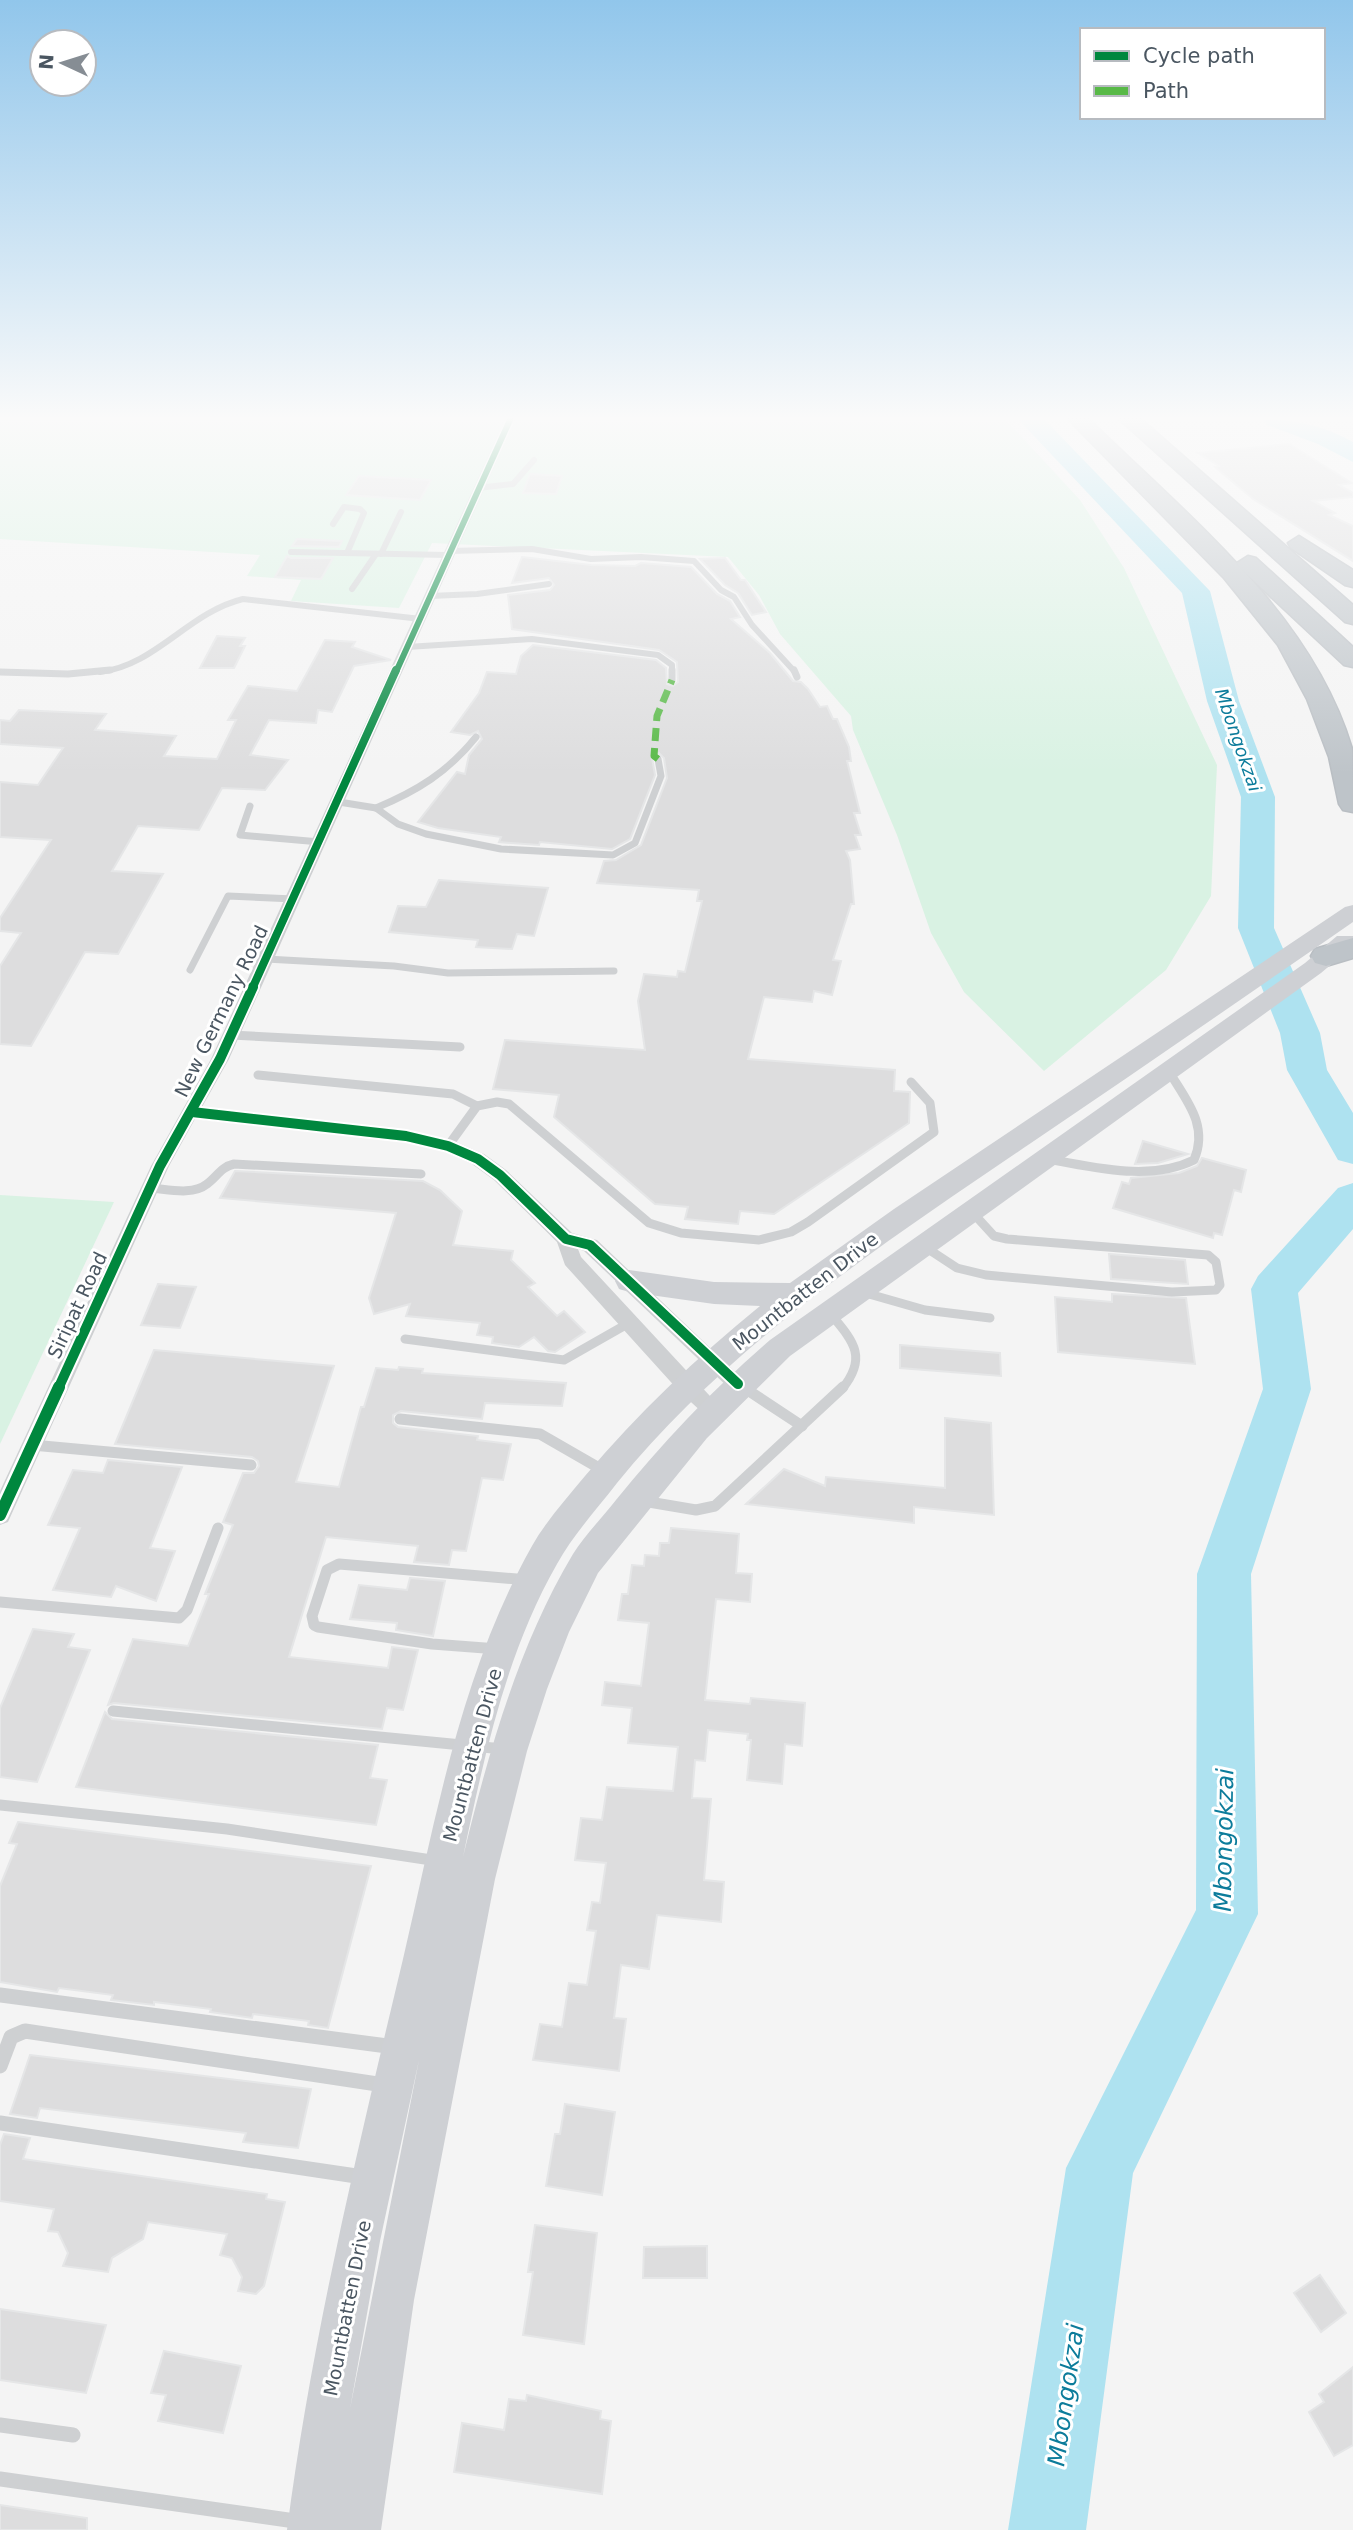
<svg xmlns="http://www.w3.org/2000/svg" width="1353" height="2530" font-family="'DejaVu Sans',sans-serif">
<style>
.green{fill:#d9f2e3}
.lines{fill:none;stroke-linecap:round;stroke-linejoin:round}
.river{fill:#aee2f0;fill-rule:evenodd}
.building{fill:#ddddde;stroke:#e5e6e7;stroke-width:2}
.highway-casing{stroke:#b9bec3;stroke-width:3}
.lane-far4{stroke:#ced0d2;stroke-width:6}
.lane-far3{stroke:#ced0d2;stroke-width:7}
.lane-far2{stroke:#ced0d2;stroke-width:9}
.lane-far1{stroke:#ced0d2;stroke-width:11}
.lane{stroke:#ced0d2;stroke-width:15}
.street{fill:#ced0d2;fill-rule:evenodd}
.secondary{fill:#ced0d4;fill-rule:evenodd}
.highway{fill:#bec4c9;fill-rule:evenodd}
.quiet{stroke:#58b947;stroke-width:7;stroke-dasharray:13 7;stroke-linecap:butt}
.cycleway-far3-casing{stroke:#fff;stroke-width:9}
.cycleway-far2-casing{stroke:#fff;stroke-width:11}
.cycleway-far1-casing{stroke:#fff;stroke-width:14}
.cycleway-casing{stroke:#fff;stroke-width:17}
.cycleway-far3{stroke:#00873e;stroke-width:6}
.cycleway-far2{stroke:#00873e;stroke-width:8}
.cycleway-far1{stroke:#00873e;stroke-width:10}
.cycleway{stroke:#00873e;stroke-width:12}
.labels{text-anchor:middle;stroke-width:6;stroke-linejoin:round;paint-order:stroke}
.far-water-label{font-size:18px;font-style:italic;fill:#0c7c9b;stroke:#fff}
.street-label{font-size:19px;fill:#4a5661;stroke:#fff}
.near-water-label{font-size:24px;font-style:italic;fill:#0c7c9b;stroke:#fff}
</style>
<rect width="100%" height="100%" fill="#f4f4f4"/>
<g class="green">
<path d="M0 420H1006L1080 500 1124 568 1217 765 1211 896 1166 970 1044 1071 964 992 931 933 897 835 853 730 851 716 780 634 759 595 728 557 432 543 399 608 291 601 301 580 247 576 260 555 0 539Z"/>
<path d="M0 1195 114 1202 0 1444Z"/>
</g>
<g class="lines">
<g class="river">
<path d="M1019 420H1045L1210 591 1239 701 1275 797 1274 928 1320 1033 1327 1070 1353 1113V1164L1338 1160 1287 1070 1280 1033 1238 928 1241 797 1207 701 1182 593Z"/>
<path d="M1264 420C1297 420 1324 426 1353 442V462L1318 444 1267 425Z"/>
<path d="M1353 1183V1229L1298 1293 1311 1389 1251 1574 1258 1914 1133 2173 1086 2530H1008L1066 2168 1196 1910 1197 1574 1263 1389 1251 1289 1258 1276 1338 1188Z"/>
</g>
</g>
<g class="building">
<path d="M1289 444 1352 483 1339 485 1353 493V497L1313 501 1335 513 1329 515 1353 526V561L1253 499 1215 467 1219 466 1198 453Z"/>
<path d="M530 474 562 476 556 494 523 493Z"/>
<path d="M359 476 431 480 420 500 346 495Z"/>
<path d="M297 539 342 541 339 547 292 546Z"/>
<path d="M287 556 291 558H333L321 579 275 577Z"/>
<path d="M522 557 591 565 635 566 641 563 691 567 717 594 730 601 740 617 731 619 770 653 793 681 801 682 808 689 820 707 827 706 833 719H837L849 747 851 761H847L860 813H854L861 835H855L860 849 846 851 850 860 854 904H851L833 960 841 961 832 995 814 991 812 1002 764 997 748 1059 895 1070 894 1091 910 1092 909 1123 774 1214 740 1211 738 1224 685 1219 688 1207 655 1204 554 1117 559 1095 493 1089 505 1040 645 1050 638 1001 644 974 677 977 678 971 685 972 702 901H697L699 890 597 883 604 861 616 860 641 845 667 778 664 758 659 753 652 758 655 775 630 839 612 849 540 842 539 845 511 843 499 842 501 837 438 828 418 822 457 772 465 774 469 755 482 739 478 731 470 735 451 732 479 693 487 672 516 674 521 656 533 645 656 660 666 668 667 684 673 686 678 682 677 662 659 650 512 629 508 595 550 590 554 585 549 578 512 583Z"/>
<path d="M725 558 741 580H745L766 612 752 615 738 593 725 585 700 559Z"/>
<path d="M217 636 245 638 240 646H245L234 668H200Z"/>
<path d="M325 640 355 642 352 647 391 660 354 666 332 712 318 710 316 723 269 720 250 755 288 760 265 790 222 788 199 830 138 826 112 871 163 874 118 954 85 952 31 1046 0 1044V966L21 933 0 931V918L51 840 0 837V782L38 785 63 748 0 744V720L10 721 19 710 106 714 95 730 176 736 164 756 217 759 236 720H228L248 686 297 691Z"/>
<path d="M439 880 548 888 534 936 517 934 512 949 476 947 478 940 389 932 398 906 426 907Z"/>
<path d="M1143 1141 1188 1154 1158 1163 1135 1164Z"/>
<path d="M1202 1158 1246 1170 1241 1192 1234 1190 1222 1235 1214 1233 1213 1238 1113 1208 1122 1182 1129 1184 1131 1178 1179 1173 1197 1166Z"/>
<path d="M235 1171 423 1181 440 1190 462 1211 453 1245 513 1251 511 1260 535 1283 528 1287 557 1316 564 1311 585 1332 555 1352 548 1351 534 1337 519 1347 492 1343 493 1337 477 1335 480 1323 406 1316 410 1304 374 1314 369 1298 396 1213 220 1198Z"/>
<path d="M1109 1254 1185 1260 1188 1284 1111 1279Z"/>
<path d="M158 1284 196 1287 180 1328 141 1325Z"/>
<path d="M1112 1294 1186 1298 1195 1364 1058 1352 1055 1297 1112 1302Z"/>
<path d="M900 1345 1000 1353 1001 1376 900 1368Z"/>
<path d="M154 1350 334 1366 296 1482 339 1487 361 1407H364L376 1368 398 1370 399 1367 423 1369 422 1373 566 1383 562 1406 485 1403 482 1419 401 1411 393 1415V1423L398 1427 478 1436 477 1440 511 1444 503 1480 482 1478 466 1551 452 1550 449 1565 414 1562 418 1546 326 1537 289 1657 388 1668 392 1647 418 1650 403 1710 387 1708 382 1729 114 1703 108 1705 133 1639 188 1646 209 1594H205L233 1525 223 1522 243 1473H254L259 1466 258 1461 252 1457 115 1444Z"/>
<path d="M945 1418 991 1423 994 1515 914 1507V1523L746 1504 784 1469 825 1486 826 1477 945 1488Z"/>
<path d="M108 1460 182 1467 150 1548 175 1551 156 1601 116 1586 111 1597 53 1590 80 1528 48 1525 73 1470 103 1473Z"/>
<path d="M671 1528 739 1534 736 1573 752 1574 750 1602 716 1599 705 1700 750 1704 751 1698 805 1703 802 1746 785 1744 782 1784 747 1780 751 1740H747L748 1734 708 1730 705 1761 695 1760 692 1798 711 1799 704 1880 724 1882 721 1922 657 1915 649 1969 621 1965 614 2018 626 2019 619 2071 533 2060 540 2024 562 2027 569 1983 587 1985 596 1931 587 1930 592 1902 600 1903 606 1863 575 1860 581 1818 602 1820 607 1787 673 1791 678 1747 628 1743 632 1708 602 1705 605 1682 641 1686 649 1623 618 1620 622 1594H628L632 1565 644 1566 645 1555 659 1556 660 1543H669Z"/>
<path d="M410 1578 445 1581 433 1636 396 1630 397 1623 350 1619 359 1585 407 1590Z"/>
<path d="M33 1629 74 1634 68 1647 90 1650 37 1782 0 1777V1708Z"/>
<path d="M105 1712 112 1719 378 1745 370 1778 387 1780 376 1825 76 1787Z"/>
<path d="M18 1822 371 1866 328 2028 308 2025 309 2021 253 2014 252 2018 210 2012 211 2009 154 2002V2005L111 2000 113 1995 59 1988 57 1992 0 1982V1886L17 1844 9 1843Z"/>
<path d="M30 2055 311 2089 298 2148 243 2142 246 2133 40 2108 37 2118 10 2114Z"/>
<path d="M565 2104 615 2112 602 2195 546 2186 555 2134H560Z"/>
<path d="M4 2134 30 2138 23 2159 267 2194 266 2199 285 2202 264 2286 256 2294 238 2291 242 2277 232 2258 220 2255 227 2234 148 2222 143 2239 112 2258 108 2272 63 2266 68 2253 58 2232 48 2231 54 2209 0 2201V2145Z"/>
<path d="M535 2225 597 2233 584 2344 523 2335 533 2272H528Z"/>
<path d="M707 2246V2278H643L644 2247Z"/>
<path d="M1320 2275 1346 2313 1321 2332 1294 2293Z"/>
<path d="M0 2309 106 2325 86 2393 0 2380Z"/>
<path d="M164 2351 241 2366 223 2433 158 2421 166 2395 151 2393Z"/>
<path d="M1353 2367V2445L1334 2456 1309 2412 1324 2402 1319 2394Z"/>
<path d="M527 2395 601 2411 600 2419 611 2421 602 2494 454 2472 462 2423 504 2430 509 2399 526 2401Z"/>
<path d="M0 2505 87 2518V2530H0Z"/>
</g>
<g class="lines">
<defs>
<g id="highway">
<path d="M1069 420H1090C1187 516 1312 613 1352 749 1353 767 1353 793 1353 812L1343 810 1339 804 1329 757 1307 699 1278 645 1224 578Z"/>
<path d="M1120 420H1142L1353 605V624L1345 622Z"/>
<path d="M1299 536 1353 570V587L1345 585 1291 548 1288 543Z"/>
<path d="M1248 556 1256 558 1353 647V667L1344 665 1240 568 1237 563Z"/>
<path d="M1353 938V958L1326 966 1315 963 1311 956 1315 949Z"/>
</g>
</defs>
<use href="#highway" class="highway-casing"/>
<g class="lane-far4">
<path d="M478 488 513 484 534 460"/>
<path d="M333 524 344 507 360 509 364 513 347 553"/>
<path d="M449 551 532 549 591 559 641 557 694 561 721 590 734 597 752 625 795 672"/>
<path d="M291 552 448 555"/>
<path d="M381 554 401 512"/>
<path d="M352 589 376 554"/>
<path d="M430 596 477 594 549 584"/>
<path d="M407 647 532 639 658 655 672 665V672"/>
<path d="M100 672C155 666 189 612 243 599L421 619"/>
</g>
<g class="lane-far3">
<path d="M672 670V680"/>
<path d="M794 670 797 677"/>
<path d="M0 672 68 674 110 670"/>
<path d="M339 802 376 808 398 824 426 834 501 849 613 855 635 843 661 776 658 759"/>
<path d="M250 806 240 835 320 842"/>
<path d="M376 808C417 791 448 772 476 737"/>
<path d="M266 959 394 966 448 973 614 971"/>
<path d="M190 970 228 896 294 899"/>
</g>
<g class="lane-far2">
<path d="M231 1035 460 1047"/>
<path d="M258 1075 453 1094 477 1106"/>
<path d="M448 1146 477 1106 497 1102 509 1104 649 1223 681 1233 759 1240 791 1232 808 1222 934 1132 930 1103 911 1082"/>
<path d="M1047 1159C1095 1167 1149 1182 1194 1160 1209 1125 1186 1100 1168 1070"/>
<path d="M150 1188C167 1189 192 1196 207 1184 217 1177 221 1167 234 1164L421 1174"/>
<path d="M922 1245 957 1268 986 1275 1172 1292 1216 1290 1220 1285 1216 1262 1208 1255 1007 1239 994 1236 973 1213"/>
<path d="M862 1292 925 1310 990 1318"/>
<path d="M829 1312C852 1340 869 1356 842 1389"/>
<path d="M405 1339 564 1360 629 1323"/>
<path d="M741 1386 746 1389"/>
</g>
<g class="lane-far1">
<path d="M743 1387 802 1426"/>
<path d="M400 1419 540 1434 606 1472"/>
<path d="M32 1445 251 1465"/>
<path d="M643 1501 696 1510 715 1506 843 1387"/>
<path d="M0 1602 179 1618 187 1610 218 1528"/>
<path d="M498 1649 432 1644 318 1627 314 1625 312 1616 327 1570 339 1564 529 1580"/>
<path d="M113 1711 503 1749"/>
<path d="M0 1805 227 1829 438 1861"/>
</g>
<g class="lane">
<path d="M0 1995 395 2047"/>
<path d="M0 2066 11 2037 25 2031 384 2085"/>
<path d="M0 2123 363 2177"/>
<path d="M0 2425 73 2435"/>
<path d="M0 2479 302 2522"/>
</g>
<path class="street" d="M505 420H515L229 1059 202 1107 406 1130 454 1141 484 1154 506 1170 572 1233 597 1240 748 1384 745 1390 738 1392 731 1390 584 1251 578 1249 581 1257 722 1409 719 1415 712 1418 705 1415 679 1391 565 1265 557 1242 494 1180 472 1164 443 1151 406 1142 195 1119 169 1166 8 1522 0 1525V1491L151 1166 211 1059Z"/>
<path class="secondary" d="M1353 905V922C1246 996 1139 1070 1031 1143 883 1244 732 1342 617 1483 597 1509 573 1535 557 1564 506 1653 484 1757 463 1857 488 1754 518 1646 573 1554 585 1535 602 1518 616 1500 663 1442 713 1389 770 1340L1305 963 1337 936H1353V946L1321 973 790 1356 707 1438 598 1573 569 1632 547 1689 527 1751 495 1879 414 2300 381 2530H287C312 2337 358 2148 403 1959 436 1818 460 1674 532 1546 546 1521 567 1498 585 1476 638 1413 696 1358 760 1306L714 1304 629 1292 619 1289 615 1281 619 1273 629 1270 714 1282 790 1283 894 1209 1345 907ZM419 2060 350 2409 380 2241Z"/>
<use href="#highway" class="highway"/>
<path class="quiet" d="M658 759 654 756 657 716 672 680"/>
<defs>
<path id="cycleway-far3" d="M396 672 510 420"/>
<path id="cycleway-far2" d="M252 989 396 670"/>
<g id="cycleway-far1">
<path d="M192 1112 406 1136 448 1146 478 1159 500 1175 566 1239 590 1245 738 1384"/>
<path d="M58 1389 160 1166 220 1059 253 987"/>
</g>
<path id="cycleway" d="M0 1515 59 1387"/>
</defs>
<use href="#cycleway-far3" class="cycleway-far3-casing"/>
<use href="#cycleway-far2" class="cycleway-far2-casing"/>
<use href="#cycleway-far1" class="cycleway-far1-casing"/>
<use href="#cycleway" class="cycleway-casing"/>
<use href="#cycleway-far3" class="cycleway-far3"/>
<use href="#cycleway-far2" class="cycleway-far2"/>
<use href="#cycleway-far1" class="cycleway-far1"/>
<use href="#cycleway" class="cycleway"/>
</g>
<linearGradient id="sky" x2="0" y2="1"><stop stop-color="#91c6eb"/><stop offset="0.54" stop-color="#fafafa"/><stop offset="1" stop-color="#fafafa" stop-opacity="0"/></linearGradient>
<rect width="1353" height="774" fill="url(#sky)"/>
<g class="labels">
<g class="far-water-label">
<text transform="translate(1238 740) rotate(71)" y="6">Mbongokzai</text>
</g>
<g class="street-label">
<text transform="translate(221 1011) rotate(-64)" y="7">New Germany Road</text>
<text transform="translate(805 1291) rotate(-38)" y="7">Mountbatten Drive</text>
<text transform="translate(77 1305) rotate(-65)" y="7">Siripat Road</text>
<text transform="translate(472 1755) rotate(-75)" y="7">Mountbatten Drive</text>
<text transform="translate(347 2308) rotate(-79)" y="7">Mountbatten Drive</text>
</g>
<g class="near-water-label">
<text transform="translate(1224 1840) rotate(-89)" y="8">Mbongokzai</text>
<text transform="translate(1066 2395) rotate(-82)" y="8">Mbongokzai</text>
</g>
</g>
<rect x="1080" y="28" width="245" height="91" fill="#ffffff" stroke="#b7bbc0" stroke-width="2"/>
<rect x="1094" y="51" width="35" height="10" fill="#00873e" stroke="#b7bbc0" stroke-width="2"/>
<text x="1143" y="63" font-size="21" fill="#4a5661">Cycle path</text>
<rect x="1094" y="86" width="35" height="10" fill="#58b947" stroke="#b7bbc0" stroke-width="2"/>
<text x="1143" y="98" font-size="21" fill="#4a5661">Path</text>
<g transform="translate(63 63) rotate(274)"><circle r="33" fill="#ffffff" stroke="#b7bbc0" stroke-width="2"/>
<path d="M0-5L12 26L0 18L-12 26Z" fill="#868d94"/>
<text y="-10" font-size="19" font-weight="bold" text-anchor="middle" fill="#4a5661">N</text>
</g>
</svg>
